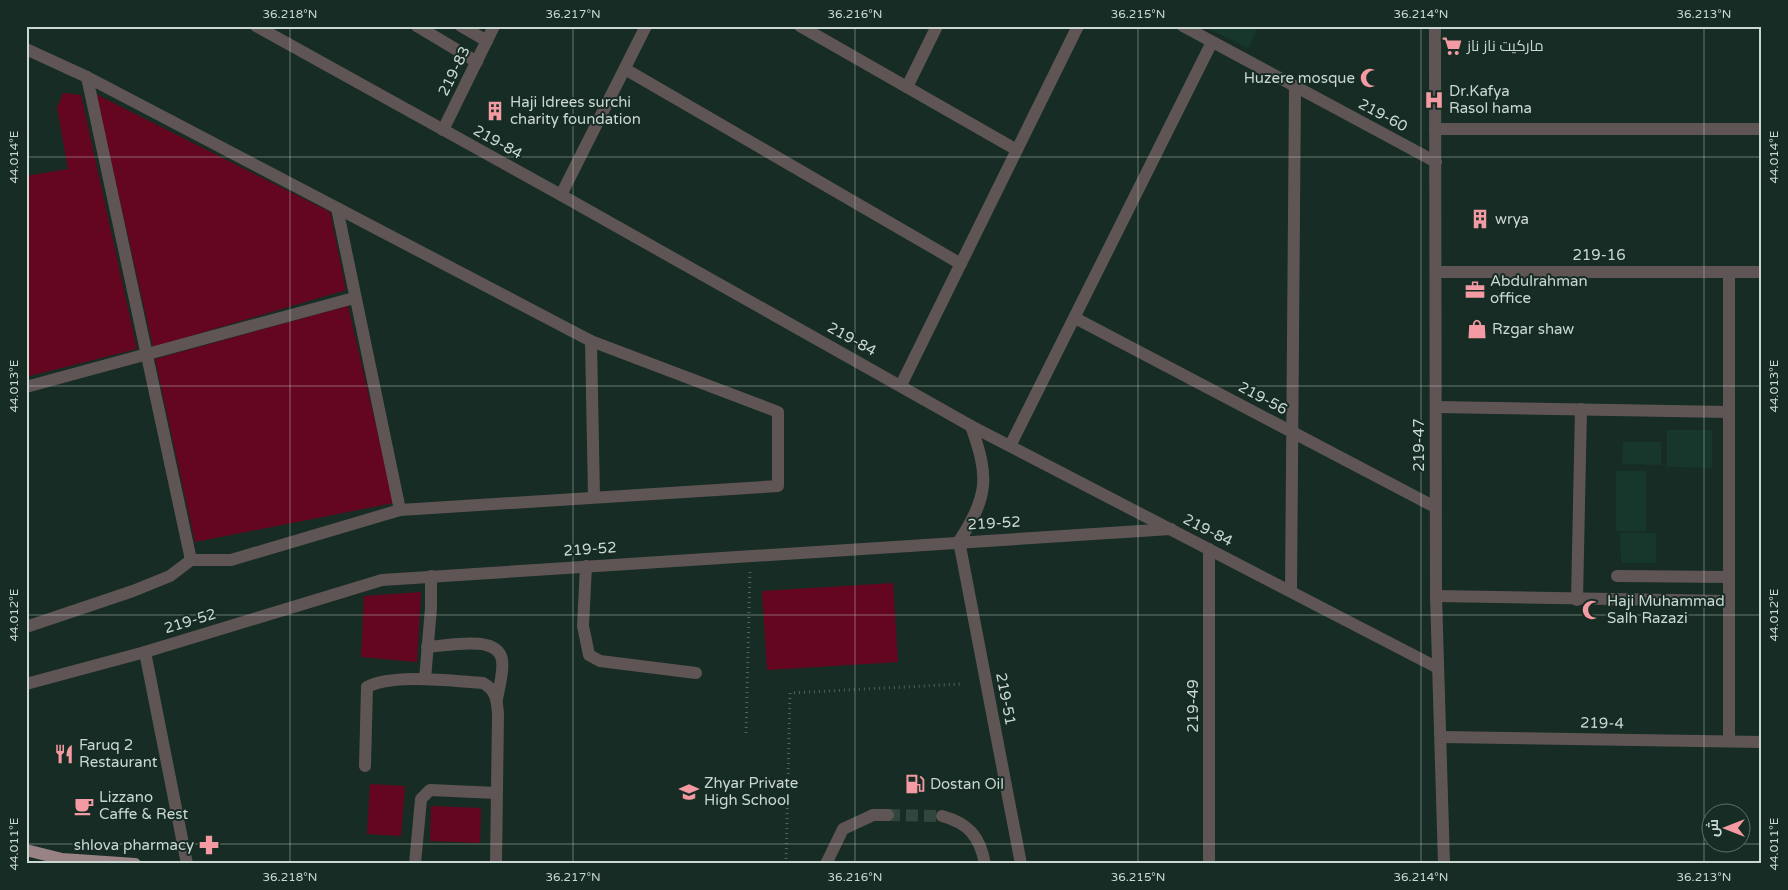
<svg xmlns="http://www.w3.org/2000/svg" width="1788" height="890" font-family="'Varela Round',Cairo,sans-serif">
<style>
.built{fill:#17362c}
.green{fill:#650620}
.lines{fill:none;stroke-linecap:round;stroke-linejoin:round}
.minor-tunnel{stroke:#31463e;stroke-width:12;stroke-dasharray:12 6;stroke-linecap:butt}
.path{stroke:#4f625b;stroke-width:3;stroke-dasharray:1 4;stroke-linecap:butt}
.minor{stroke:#605555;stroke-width:12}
.major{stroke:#988283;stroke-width:12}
.ticks{fill:none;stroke:#cad7d2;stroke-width:1;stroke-opacity:0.45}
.labels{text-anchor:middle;stroke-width:4;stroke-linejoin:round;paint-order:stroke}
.poi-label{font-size:15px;fill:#cad7d2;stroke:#162c24;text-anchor:start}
.street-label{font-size:15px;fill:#cad7d2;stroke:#162c24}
.neatline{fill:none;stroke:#cad7d2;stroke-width:2}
.ticks-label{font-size:12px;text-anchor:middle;fill:#cad7d2}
</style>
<rect width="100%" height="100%" fill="#162c24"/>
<g class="built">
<path d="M1203 26H1259L1248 48Z"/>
<path d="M1667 430H1712V468L1667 467Z"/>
<path d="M1623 442H1661V465L1622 464Z"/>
<rect x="1616" y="471" width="30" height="60"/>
<path d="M1620 533H1656V563H1621Z"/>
</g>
<g class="green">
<path d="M63 93 81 95 137 349 26 377V176L68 169 57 108Z"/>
<path d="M96 94 330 212 346 290 153 347Z"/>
<path d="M348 306 394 503 195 542 155 359Z"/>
<path d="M893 583 898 662 767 670 762 591Z"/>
<path d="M421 592 417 662 361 657 364 596Z"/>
<path d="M370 784 405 786 401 836 367 834Z"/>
<path d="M431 806 481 808 480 843 430 841Z"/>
</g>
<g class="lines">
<path class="minor-tunnel" d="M888 815 942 816"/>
<g class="path">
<path d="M746 733 750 569"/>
<path d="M786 864 790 693 961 684"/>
</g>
<g class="minor">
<path d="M256 26 561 195 971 426 1438 668"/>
<path d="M417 26 477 62"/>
<path d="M461 26 487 41"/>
<path d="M800 26 1017 150"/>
<path d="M1183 26 1436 162"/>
<path d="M1435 26 1436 596 1444 864"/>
<path d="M26 49 87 77 591 341 778 412V486L400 510 231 560H191L170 576 133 591 26 627"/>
<path d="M625 69 961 264"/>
<path d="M87 77 191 560"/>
<path d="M907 87 937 26"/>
<path d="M1435 129H1762"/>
<path d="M443 130 494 26"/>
<path d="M561 195 646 26"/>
<path d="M337 208 400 510"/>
<path d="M1436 272H1762"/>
<path d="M1075 318 1435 507"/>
<path d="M591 341 594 497"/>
<path d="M901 385 1078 26"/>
<path d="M26 387 354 298"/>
<path d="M1436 407 1729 412"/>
<path d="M971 426C989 476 989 496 959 541L1021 864"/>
<path d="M1010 446 1212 42"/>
<path d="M1209 549V864"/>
<path d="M586 566 583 626 589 655 600 661 696 673"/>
<path d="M1617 576 1729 577"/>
<path d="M1291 591 1295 87"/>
<path d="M1436 596 1729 601"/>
<path d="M1577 600 1581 409"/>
<path d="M427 647C447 646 498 634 502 660 504 672 499 687 497 699"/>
<path d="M145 652 187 864"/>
<path d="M425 679 431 608V576"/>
<path d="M26 684 145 652 382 580 1171 529"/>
<path d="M1441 737 1762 742"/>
<path d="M1729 741V272"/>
<path d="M365 766 367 687C393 673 453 681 483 683 496 690 497 700 498 714L496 864"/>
<path d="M942 816C968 823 980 836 985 864"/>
<path d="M415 864 421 799 430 790 496 793"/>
<path d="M826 864 843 829 873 815H888"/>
</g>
<path class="major" d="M26 850 62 859 135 864"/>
</g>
<path class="ticks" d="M290 26V864M573 26V864M855 26V864M1138 26V864M1421 26V864M1704 26V864M26 157H1762M26 386H1762M26 615H1762M26 844H1762"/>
<defs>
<symbol id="supermarket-bare" viewBox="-9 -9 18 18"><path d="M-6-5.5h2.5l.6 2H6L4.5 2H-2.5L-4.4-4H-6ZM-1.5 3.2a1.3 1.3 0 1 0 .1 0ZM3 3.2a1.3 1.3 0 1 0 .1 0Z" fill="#f49aa2" stroke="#162c24" stroke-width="2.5" paint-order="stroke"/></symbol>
<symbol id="mosque-bare" viewBox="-9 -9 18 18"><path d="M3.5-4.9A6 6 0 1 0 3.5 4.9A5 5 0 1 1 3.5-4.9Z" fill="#f49aa2" stroke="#162c24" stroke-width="2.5" paint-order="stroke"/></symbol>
<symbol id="hospital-bare" viewBox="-9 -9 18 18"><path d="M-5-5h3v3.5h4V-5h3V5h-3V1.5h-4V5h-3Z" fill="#f49aa2" stroke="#162c24" stroke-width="2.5" paint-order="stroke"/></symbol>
<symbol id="building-bare" viewBox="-9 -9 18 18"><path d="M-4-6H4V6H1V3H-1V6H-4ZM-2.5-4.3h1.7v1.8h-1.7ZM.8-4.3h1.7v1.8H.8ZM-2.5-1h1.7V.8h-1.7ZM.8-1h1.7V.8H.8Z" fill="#f49aa2" stroke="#162c24" stroke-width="2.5" paint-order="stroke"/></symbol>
<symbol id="office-bare" viewBox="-9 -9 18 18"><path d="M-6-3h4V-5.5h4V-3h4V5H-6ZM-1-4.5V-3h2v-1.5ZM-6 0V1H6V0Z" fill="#f49aa2" stroke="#162c24" stroke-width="2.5" paint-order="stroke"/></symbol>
<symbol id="shop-bare" viewBox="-9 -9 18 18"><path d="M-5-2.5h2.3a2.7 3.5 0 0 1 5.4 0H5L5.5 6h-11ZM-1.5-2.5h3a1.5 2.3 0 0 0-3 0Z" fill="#f49aa2" stroke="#162c24" stroke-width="2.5" paint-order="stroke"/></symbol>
<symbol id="restaurant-bare" viewBox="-9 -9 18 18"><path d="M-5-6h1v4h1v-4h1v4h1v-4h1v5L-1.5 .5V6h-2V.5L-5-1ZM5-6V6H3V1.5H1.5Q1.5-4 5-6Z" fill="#f49aa2" stroke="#162c24" stroke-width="2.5" paint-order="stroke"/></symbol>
<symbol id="fuel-bare" viewBox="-9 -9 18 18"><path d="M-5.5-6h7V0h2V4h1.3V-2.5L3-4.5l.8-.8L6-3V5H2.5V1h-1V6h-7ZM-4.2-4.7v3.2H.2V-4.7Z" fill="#f49aa2" stroke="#162c24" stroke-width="2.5" paint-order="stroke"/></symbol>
<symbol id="school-bare" viewBox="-9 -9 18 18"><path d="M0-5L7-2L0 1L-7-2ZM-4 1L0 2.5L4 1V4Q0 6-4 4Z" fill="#f49aa2" stroke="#162c24" stroke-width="2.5" paint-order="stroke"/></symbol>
<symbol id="cafe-bare" viewBox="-9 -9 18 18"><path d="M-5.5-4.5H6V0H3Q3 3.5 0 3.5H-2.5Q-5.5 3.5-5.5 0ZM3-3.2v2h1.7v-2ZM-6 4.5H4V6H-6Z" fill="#f49aa2" stroke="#162c24" stroke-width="2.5" paint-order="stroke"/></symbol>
<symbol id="pharmacy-bare" viewBox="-9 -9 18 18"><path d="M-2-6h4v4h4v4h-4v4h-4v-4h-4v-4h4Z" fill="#f49aa2" stroke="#162c24" stroke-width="2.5" paint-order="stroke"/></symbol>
</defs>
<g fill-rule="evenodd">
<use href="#supermarket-bare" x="1438" y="32" width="28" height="28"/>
<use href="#mosque-bare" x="1356" y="64" width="28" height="28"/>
<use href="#hospital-bare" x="1420" y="86" width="28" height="28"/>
<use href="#building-bare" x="481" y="97" width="28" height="28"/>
<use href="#building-bare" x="1466" y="205" width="28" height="28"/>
<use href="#office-bare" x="1461" y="276" width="28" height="28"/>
<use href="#shop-bare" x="1463" y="315" width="28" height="28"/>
<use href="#mosque-bare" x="1578" y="596" width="28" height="28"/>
<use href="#restaurant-bare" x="50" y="740" width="28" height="28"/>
<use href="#fuel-bare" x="901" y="770" width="28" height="28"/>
<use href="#school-bare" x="675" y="778" width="28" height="28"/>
<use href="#cafe-bare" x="70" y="792" width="28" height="28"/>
<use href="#pharmacy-bare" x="195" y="831" width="28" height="28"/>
</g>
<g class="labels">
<g class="poi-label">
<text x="1467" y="51">ماركيت ناز ناز</text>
<text x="1355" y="83" text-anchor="end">Huzere mosque</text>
<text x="1449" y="96">Dr.Kafya<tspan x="1449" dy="17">Rasol hama</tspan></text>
<text x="510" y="107">Haji Idrees surchi<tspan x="510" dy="17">charity foundation</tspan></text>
<text x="1495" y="224">wrya</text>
<text x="1490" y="286">Abdulrahman<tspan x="1490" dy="17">office</tspan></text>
<text x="1492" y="334">Rzgar shaw</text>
<text x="1607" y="606">Haji Muhammad<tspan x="1607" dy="17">Salh Razazi</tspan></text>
<text x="79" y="750">Faruq 2<tspan x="79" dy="17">Restaurant</tspan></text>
<text x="704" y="788">Zhyar Private<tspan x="704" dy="17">High School</tspan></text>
<text x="930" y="789">Dostan Oil</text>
<text x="99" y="802">Lizzano<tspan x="99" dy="17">Caffe &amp; Rest</tspan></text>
<text x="194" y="850" text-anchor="end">shlova pharmacy</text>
</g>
<g class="street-label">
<text transform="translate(454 71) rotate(-64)" y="5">219-83</text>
<text transform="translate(1383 115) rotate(28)" y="5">219-60</text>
<text transform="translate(498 142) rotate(29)" y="5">219-84</text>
<text x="1599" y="260">219-16</text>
<text transform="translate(852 339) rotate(29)" y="5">219-84</text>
<text transform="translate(1263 398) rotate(28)" y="5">219-56</text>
<text transform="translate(1419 445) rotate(-90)" y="5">219-47</text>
<text transform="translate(994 523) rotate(-3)" y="5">219-52</text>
<text transform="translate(1208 530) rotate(27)" y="5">219-84</text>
<text transform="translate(590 549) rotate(-4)" y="5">219-52</text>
<text transform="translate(190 621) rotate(-17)" y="5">219-52</text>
<text transform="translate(1006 699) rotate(79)" y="5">219-51</text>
<text transform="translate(1193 706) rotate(-90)" y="5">219-49</text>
<text transform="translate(1602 723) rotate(1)" y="5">219-4</text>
</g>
</g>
<rect width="1788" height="890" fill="none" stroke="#162c24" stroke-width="55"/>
<g transform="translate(1726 828) rotate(270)"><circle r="24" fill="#162c24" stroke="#5e706a"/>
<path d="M0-4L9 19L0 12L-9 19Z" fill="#f49aa2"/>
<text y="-8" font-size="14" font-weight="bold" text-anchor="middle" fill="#cad7d2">ش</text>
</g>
<rect x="28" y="28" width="1732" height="834" class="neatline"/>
<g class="ticks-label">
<text x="290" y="18">36.218°N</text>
<text x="573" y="18">36.217°N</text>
<text x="855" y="18">36.216°N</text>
<text x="1138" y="18">36.215°N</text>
<text x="1421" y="18">36.214°N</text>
<text x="1704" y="18">36.213°N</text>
<text transform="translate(1774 157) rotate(-90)" y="4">44.014°E</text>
<text transform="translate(14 157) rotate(-90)" y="4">44.014°E</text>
<text transform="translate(1774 386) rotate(-90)" y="4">44.013°E</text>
<text transform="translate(14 386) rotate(-90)" y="4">44.013°E</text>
<text transform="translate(1774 615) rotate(-90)" y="4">44.012°E</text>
<text transform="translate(14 615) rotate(-90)" y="4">44.012°E</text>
<text transform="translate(1774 844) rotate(-90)" y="4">44.011°E</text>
<text transform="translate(14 844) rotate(-90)" y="4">44.011°E</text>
<text x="290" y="881">36.218°N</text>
<text x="573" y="881">36.217°N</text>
<text x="855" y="881">36.216°N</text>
<text x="1138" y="881">36.215°N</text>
<text x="1421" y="881">36.214°N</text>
<text x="1704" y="881">36.213°N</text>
</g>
</svg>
